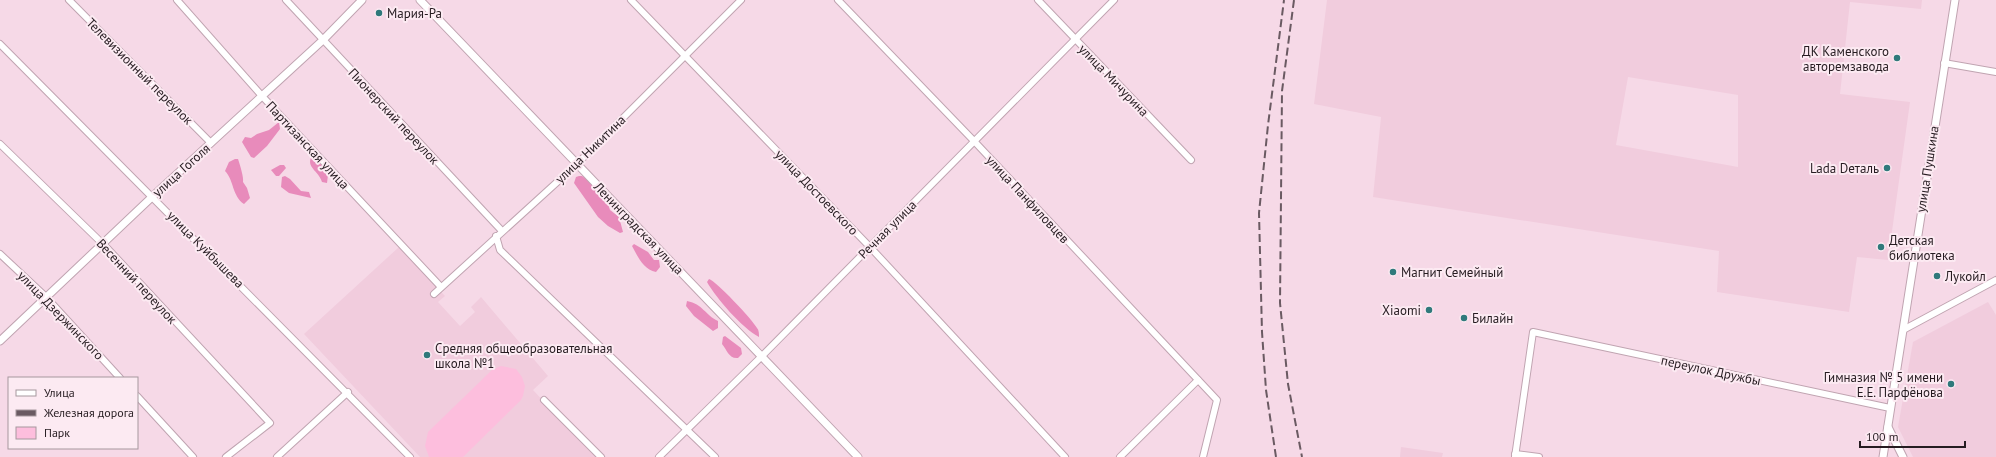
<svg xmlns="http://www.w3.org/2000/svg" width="1996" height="457" font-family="'PT Sans',sans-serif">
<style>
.built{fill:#f1ccdd;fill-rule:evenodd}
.green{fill:#fdbedd}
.forest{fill:#e88bbb}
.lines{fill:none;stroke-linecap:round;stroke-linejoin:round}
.minor-casing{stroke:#c0a4b1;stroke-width:8}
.tertiary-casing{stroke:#c0a4b1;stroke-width:9}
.minor{stroke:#fff;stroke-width:6}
.tertiary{stroke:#fff;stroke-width:7}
.rail{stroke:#6a5a62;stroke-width:2;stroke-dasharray:8 4;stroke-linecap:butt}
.poi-dot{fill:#2f797b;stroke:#fceaf2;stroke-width:1.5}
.labels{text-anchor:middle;stroke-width:4;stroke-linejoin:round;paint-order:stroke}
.poi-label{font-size:13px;fill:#261c21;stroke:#fceaf2;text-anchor:start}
.street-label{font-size:13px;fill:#261c21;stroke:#fceaf2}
</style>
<rect width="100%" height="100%" fill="#f6d9e7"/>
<g class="built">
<path d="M1327 0H1922L1921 9 1850 2 1840 94 1910 102 1888 260 1857 257 1849 312 1717 292 1719 251 1373 197 1381 117 1314 104ZM1628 77 1738 95V167L1616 145Z"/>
<path d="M399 247 445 296 438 302 460 326 475 312 471 307 481 297 548 376 533 390 596 457H420L304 334Z"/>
<path d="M1988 302 1996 315V457H1913L1898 427 1913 342Z"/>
<path d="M1401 447 1443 453 1442 457H1400Z"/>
</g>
<path class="green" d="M501 366 516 369 522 377 525 386 523 396 521 400 463 457H429L425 446 428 432 492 370Z"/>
<g class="forest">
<path d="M279 122 280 129 267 146 254 158 251 157 242 142 245 137 251 138 257 134 269 130Z"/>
<path d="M312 156 324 167 325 173 328 175 327 183 322 182C319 171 305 167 312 156Z"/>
<path d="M235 159H238C240 165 244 178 243 182L247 188 250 198 244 204C232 196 234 180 225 171L229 162Z"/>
<path d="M280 165H284L286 168 279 176H276L271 170Z"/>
<path d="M285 176 290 179 301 191 309 192 311 198 289 193 281 187 282 177Z"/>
<path d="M579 176H582L592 183 608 204 610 210 619 217 623 232 620 233 608 226 598 217 574 183 576 177Z"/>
<path d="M634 244 648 252 654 260H659L660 267 656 272C643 269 638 257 632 246Z"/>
<path d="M709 279C716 281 752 319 757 328 759 330 759 334 759 337 742 328 716 298 707 282Z"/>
<path d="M687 301C703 304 705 315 718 321V328L713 331 694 316 686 306Z"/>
<path d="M725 336 741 348 742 354 738 358C729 359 727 350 722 344L723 337Z"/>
</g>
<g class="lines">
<defs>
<g id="minor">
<path d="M69 0 211 143"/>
<path d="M177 0 262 96 441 287"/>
<path d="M286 0 502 231"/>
<path d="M631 0 870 247 1065 457"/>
<path d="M838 0 974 141 1217 400 1203 457"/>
<path d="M1038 0 1191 160"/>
<path d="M0 44 410 457"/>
<path d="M1944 63 1996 72"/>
<path d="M0 144 107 248 270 423 226 457"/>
<path d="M496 236 500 250 715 457"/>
<path d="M0 254 46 297 120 378"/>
<path d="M434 294 577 164 741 0"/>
<path d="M1903 330 1996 280"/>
<path d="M137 396 193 457"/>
<path d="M544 400 601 457"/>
<path d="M1515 454 1539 457"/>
<path d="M277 457 348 392"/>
<path d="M659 457 762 356 1114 0"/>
<path d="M1120 457 1198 380"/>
<path d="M1515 457 1533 332 1890 408"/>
</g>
<g id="tertiary">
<path d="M420 0 858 457"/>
<path d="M0 341 153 196 323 40 362 0"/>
<path d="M1888 427 1903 457"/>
<path d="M1883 457 1955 0"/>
</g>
</defs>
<use href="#minor" class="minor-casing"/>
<use href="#tertiary" class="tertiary-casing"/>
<use href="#minor" class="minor"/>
<use href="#tertiary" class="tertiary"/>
<g class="rail">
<path d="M1294 0 1282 91 1280 303 1288 384 1302 457"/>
<path d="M1276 457 1266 390 1262 332 1259 213 1268 125 1284 0"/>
</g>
</g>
<g class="poi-dot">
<circle cx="379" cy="13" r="4"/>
<circle cx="1897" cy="58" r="4"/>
<circle cx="1887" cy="168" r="4"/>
<circle cx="1881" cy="247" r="4"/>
<circle cx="1393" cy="272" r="4"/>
<circle cx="1937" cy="276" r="4"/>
<circle cx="1429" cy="310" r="4"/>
<circle cx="1464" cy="318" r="4"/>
<circle cx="427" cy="355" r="4"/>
<circle cx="1951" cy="384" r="4"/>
</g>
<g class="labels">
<g class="poi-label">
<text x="387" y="18">Мария-Ра</text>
<text x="1889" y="56" text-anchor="end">ДК Каменского<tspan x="1889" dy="15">авторемзавода</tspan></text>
<text x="1879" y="173" text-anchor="end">Lada Dеталь</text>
<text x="1889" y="245">Детская<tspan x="1889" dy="15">библиотека</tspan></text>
<text x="1401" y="277">Магнит Семейный</text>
<text x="1945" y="281">Лукойл</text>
<text x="1421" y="315" text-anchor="end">Xiaomi</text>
<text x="1472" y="323">Билайн</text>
<text x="435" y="353">Средняя общеобразовательная<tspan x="435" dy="15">школа №1</tspan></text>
<text x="1943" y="382" text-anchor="end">Гимназия № 5 имени<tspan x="1943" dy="15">Е.Е. Парфёнова</tspan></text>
</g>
<g class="street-label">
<text transform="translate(140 71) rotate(45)" y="5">Телевизионный переулок</text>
<text transform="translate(1114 80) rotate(46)" y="5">улица Мичурина</text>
<text transform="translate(394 116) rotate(47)" y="5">Пионерский переулок</text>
<text transform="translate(308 145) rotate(47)" y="5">Партизанская улица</text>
<text transform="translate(590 149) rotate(-44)" y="5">улица Никитина</text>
<text transform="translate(1927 169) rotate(-81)" y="5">улица Пушкина</text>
<text transform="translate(181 170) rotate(-42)" y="5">улица Гоголя</text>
<text transform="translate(817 192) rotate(46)" y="5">улица Достоевского</text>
<text transform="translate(1028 199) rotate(47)" y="5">улица Панфиловцев</text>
<text transform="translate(639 228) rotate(46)" y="5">Ленинградская улица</text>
<text transform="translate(887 229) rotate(-45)" y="5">Речная улица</text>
<text transform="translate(206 249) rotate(45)" y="5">улица Куйбышева</text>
<text transform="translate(137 281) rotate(47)" y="5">Весенний переулок</text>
<text transform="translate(61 315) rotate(46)" y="5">улица Дзержинского</text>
<text transform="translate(1711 370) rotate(12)" y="5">переулок Дружбы</text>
</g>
</g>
<rect x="8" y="377" width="130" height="72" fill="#fceaf2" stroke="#a6989e"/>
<rect x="16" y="390" width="20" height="6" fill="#ffffff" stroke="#a6989e"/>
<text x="44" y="397" font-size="12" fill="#261c21">Улица</text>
<rect x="16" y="410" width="20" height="6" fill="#6a5a62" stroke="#a6989e"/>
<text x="44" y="417" font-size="12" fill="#261c21">Железная дорога</text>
<rect x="16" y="427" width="20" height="12" fill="#fdbedd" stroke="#a6989e"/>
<text x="44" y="437" font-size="12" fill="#261c21">Парк</text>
<path d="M1860 441v6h105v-6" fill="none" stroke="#261c21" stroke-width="2"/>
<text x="1866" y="441" font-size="12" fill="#261c21" stroke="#fceaf2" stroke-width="3" paint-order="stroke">100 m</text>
</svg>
